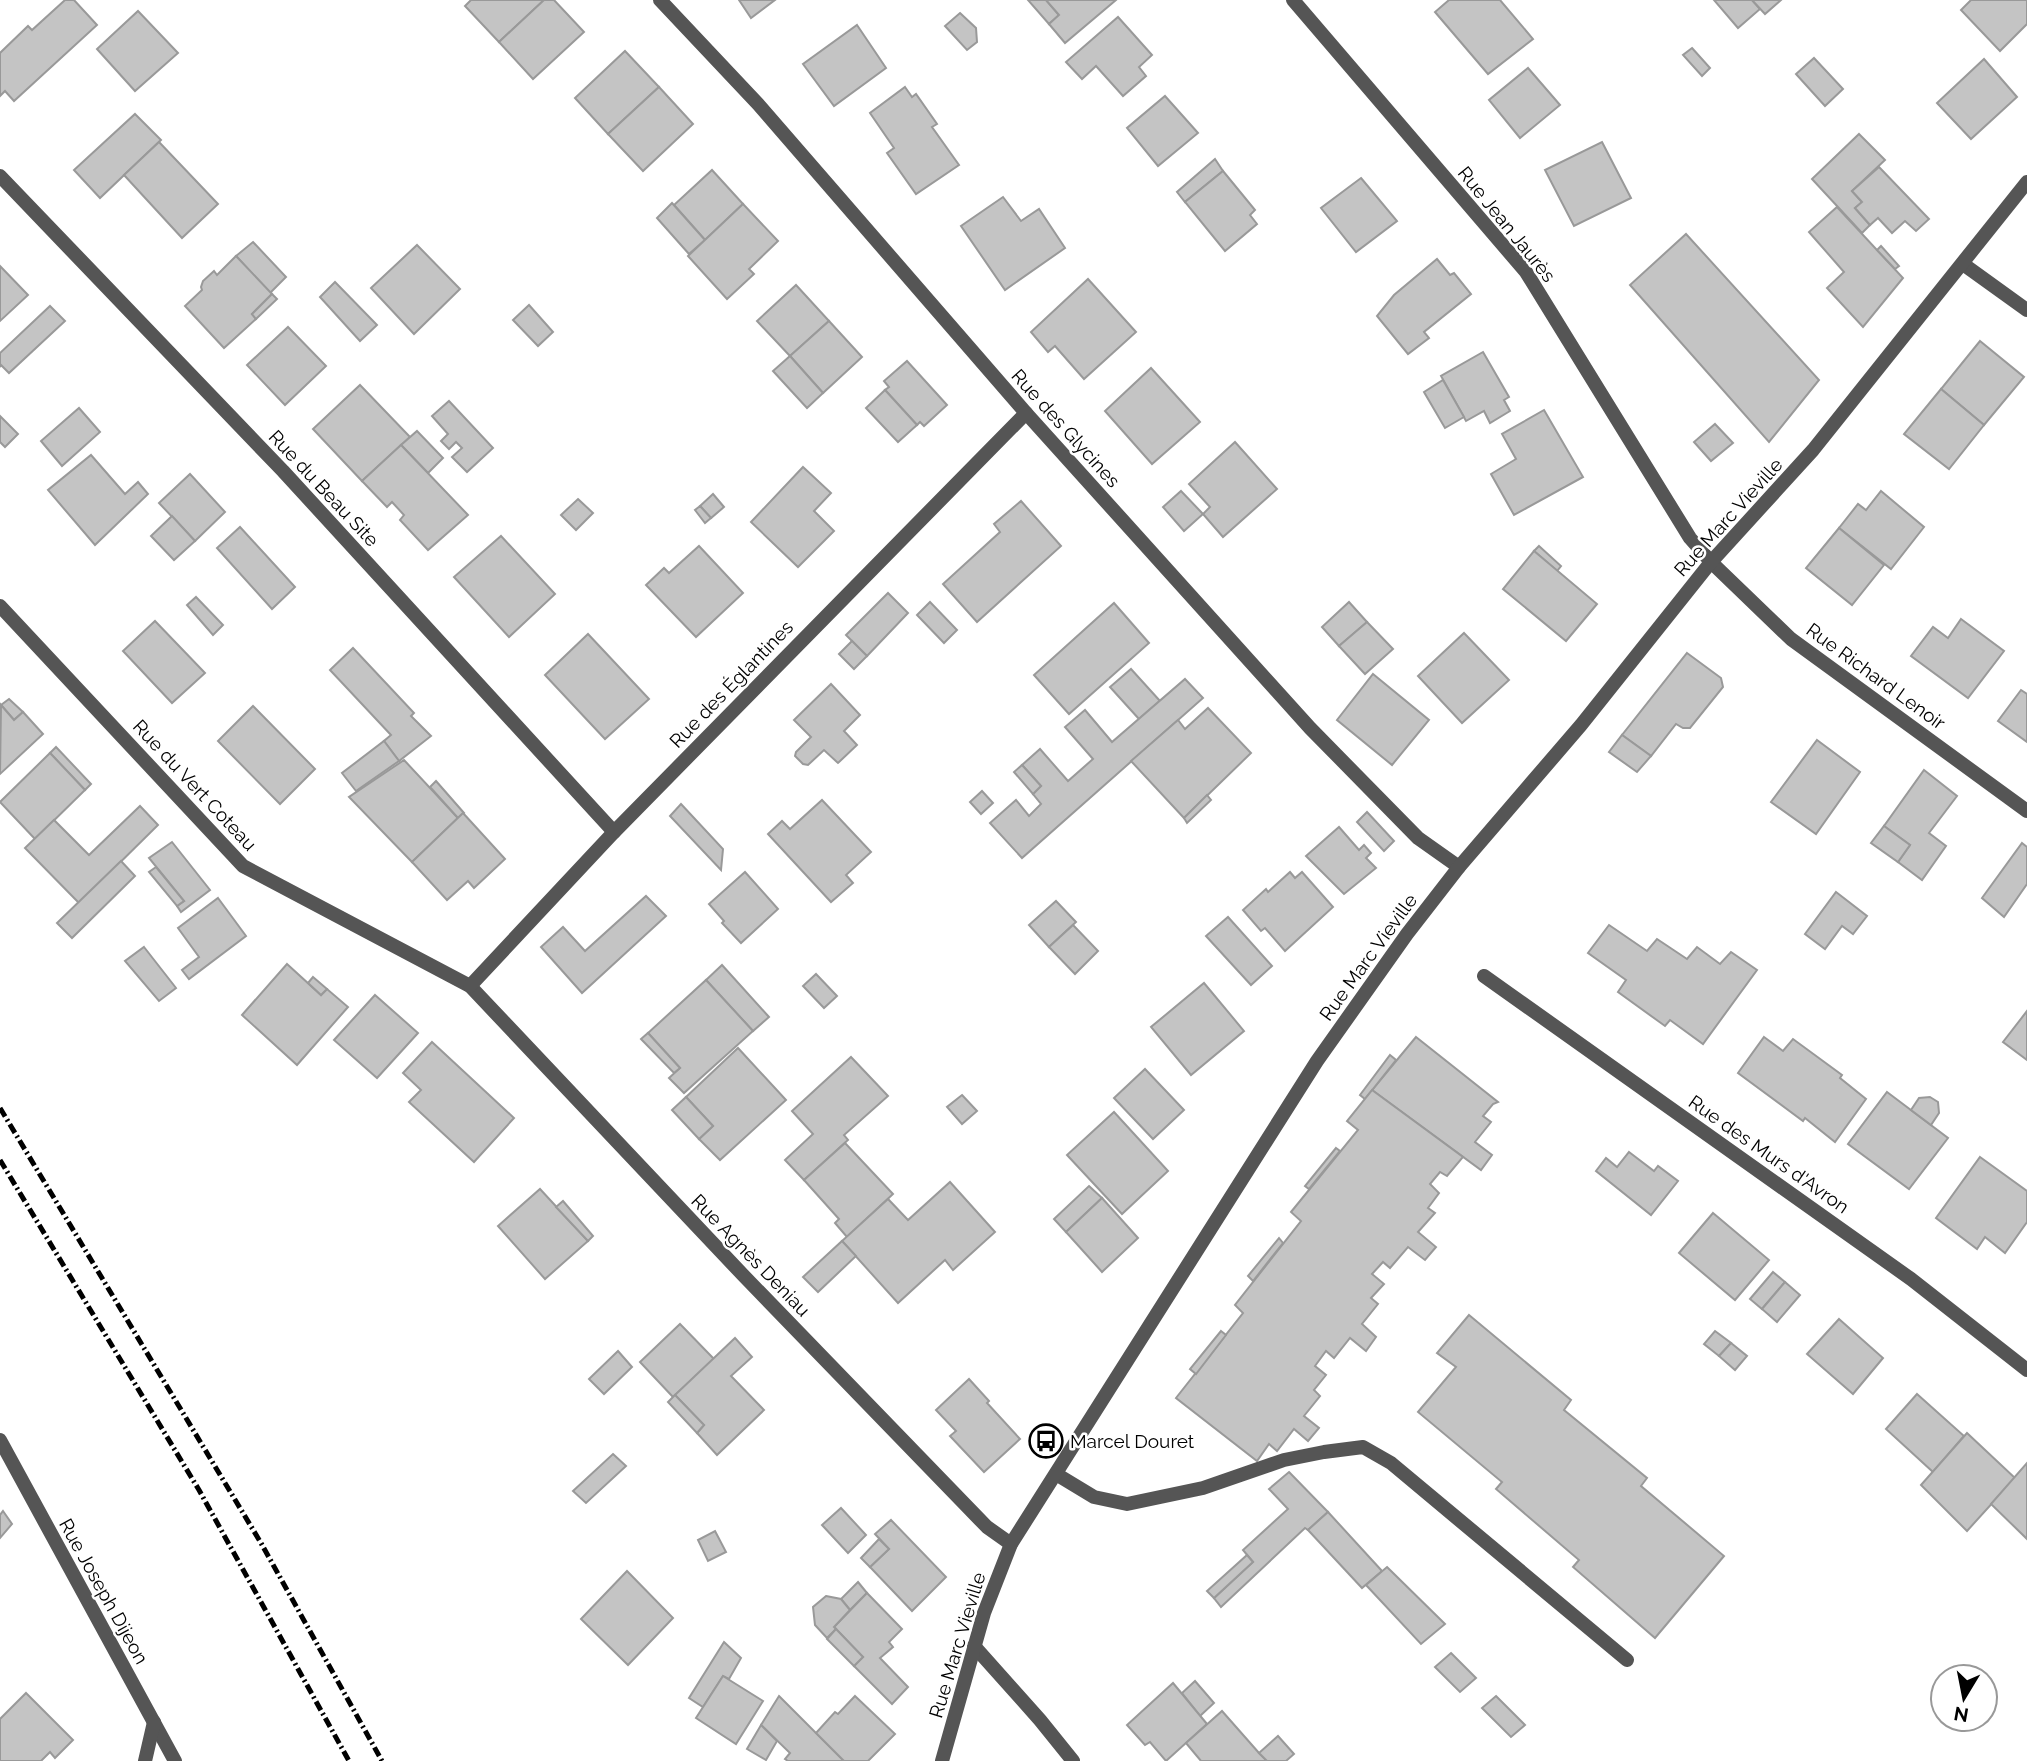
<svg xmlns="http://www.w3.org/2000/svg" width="2027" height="1761" font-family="Raleway,sans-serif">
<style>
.building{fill:#c4c4c4;stroke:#999;stroke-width:2}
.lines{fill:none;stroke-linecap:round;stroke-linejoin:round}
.lane{stroke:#555;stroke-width:14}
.street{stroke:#555;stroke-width:14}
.rail{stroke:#000;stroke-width:5;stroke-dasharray:10 3.5 2 3.5;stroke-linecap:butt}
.labels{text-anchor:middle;stroke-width:5;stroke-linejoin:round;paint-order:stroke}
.street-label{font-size:19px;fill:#000;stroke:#fff}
.poi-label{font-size:19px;fill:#000;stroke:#fff;text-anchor:start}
</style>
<rect width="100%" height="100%" fill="#fff"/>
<g class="building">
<path d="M65 0H74L97 25 14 101 5 91 0 96V53L28 26 32 30Z"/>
<path d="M471 0H544L499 42 465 6Z"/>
<path d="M544 0H554L584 32 533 79 499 42Z"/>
<path d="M739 0H775L751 18Z"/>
<path d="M1028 0H1046L1059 15 1049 24Z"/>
<path d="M1046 0H1116L1065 43 1049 24 1059 15Z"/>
<path d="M1449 0H1500L1533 39 1488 74 1435 12Z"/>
<path d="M1714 0H1752L1760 9 1738 28Z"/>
<path d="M1752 0H1781L1765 14Z"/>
<path d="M1971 0H2027V24L2000 51 1961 10Z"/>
<path d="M138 11 178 53 135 91 97 49Z"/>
<path d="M960 13 976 28 977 42 967 50 945 26Z"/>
<path d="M1118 17 1152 55 1139 67 1146 76 1123 96 1096 66 1082 79 1066 62Z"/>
<path d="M857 25 886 68 834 106 803 64Z"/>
<path d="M1692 48 1710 68 1702 76 1683 55Z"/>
<path d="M625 51 659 87 608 134 575 98Z"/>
<path d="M1814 58 1843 89 1825 106 1796 74Z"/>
<path d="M1984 59 2017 97 1971 139 1937 103Z"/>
<path d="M1528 68 1560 105 1520 138 1489 100Z"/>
<path d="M659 87 693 124 643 171 608 134Z"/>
<path d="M905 87 912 97 916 94 937 124 932 127 959 165 916 194 887 153 894 148 870 113Z"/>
<path d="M1165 96 1198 133 1158 166 1127 128Z"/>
<path d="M135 114 161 140 100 198 74 170Z"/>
<path d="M1859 134 1885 160 1852 191 1862 202 1855 208 1870 225 1862 233 1812 179Z"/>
<path d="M159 142 218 204 182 238 124 175Z"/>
<path d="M1602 142 1631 198 1574 226 1545 170Z"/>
<path d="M1215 159 1223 171 1185 202 1177 192Z"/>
<path d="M1879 167 1929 219 1916 231 1905 221 1892 233 1878 218 1870 225 1855 208 1862 202 1852 191Z"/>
<path d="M712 170 743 204 705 240 674 205Z"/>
<path d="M1223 171 1255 210 1250 215 1257 224 1225 251 1185 202Z"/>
<path d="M1361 178 1397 221 1356 252 1321 208Z"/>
<path d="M1003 197 1021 221 1039 209 1065 248 1005 290 961 226Z"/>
<path d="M672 203 705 240 689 254 657 218Z"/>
<path d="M743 204 778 241 749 269 754 274 727 299 688 256Z"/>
<path d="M1837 207 1903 278 1863 327 1827 288 1844 272 1809 232Z"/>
<path d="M1686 234 1819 380 1769 442 1630 285Z"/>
<path d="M253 242 286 277 270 293 236 256Z"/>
<path d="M417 245 460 289 414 334 371 288Z"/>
<path d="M1881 246 1899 266 1895 269 1877 250Z"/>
<path d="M236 256 272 294 252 314 256 319 224 348 185 306 202 290 201 287 203 281 214 271 217 275Z"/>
<path d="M1437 259 1450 275 1454 273 1471 294 1424 332 1429 338 1408 354 1377 316 1394 295Z"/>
<path d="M0 266 28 295 0 321Z"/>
<path d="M1088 279 1136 332 1084 379 1055 346 1048 352 1031 332Z"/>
<path d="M335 282 377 325 360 341 320 297Z"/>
<path d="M796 285 829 321 790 356 757 321Z"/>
<path d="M272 294 277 299 256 319 252 314Z"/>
<path d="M529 305 553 332 538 346 513 320Z"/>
<path d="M50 306 65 321 9 373 1 365 0 367V353Z"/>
<path d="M829 321 862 357 823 393 790 356Z"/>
<path d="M288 327 326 366 285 405 247 365Z"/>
<path d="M1980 341 2024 377 1984 425 1941 389Z"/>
<path d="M1483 352 1509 397 1504 400 1510 411 1490 423 1484 411 1466 421 1441 376Z"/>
<path d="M790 356 823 393 807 408 773 371Z"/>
<path d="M907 361 947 405 924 426 920 422 917 425 885 390 889 387 884 381Z"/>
<path d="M1151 368 1200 422 1152 464 1105 411Z"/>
<path d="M1443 380 1464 417 1445 428 1424 392Z"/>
<path d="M360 385 410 437 362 481 313 429Z"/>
<path d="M1941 389 1984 425 1949 469 1904 434Z"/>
<path d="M885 390 917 425 898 442 866 408Z"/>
<path d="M449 401 493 448 467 472 452 457 462 448 456 442 449 449 441 441 448 434 432 416Z"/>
<path d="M79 408 100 432 62 466 41 441Z"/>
<path d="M1544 410 1583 477 1514 515 1491 474 1516 459 1502 434Z"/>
<path d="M0 416 18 434 5 447 0 442Z"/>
<path d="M1715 424 1733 443 1711 461 1694 442Z"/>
<path d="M417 431 443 458 428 473 401 445Z"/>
<path d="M1235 442 1277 489 1223 537 1203 514 1210 507 1189 484Z"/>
<path d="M401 445 468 515 428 550 400 520 404 515 392 502 387 507 362 481Z"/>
<path d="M91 455 125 494 138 482 148 494 95 545 48 490Z"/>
<path d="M803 467 831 493 814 511 834 531 798 567 751 522Z"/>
<path d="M190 474 225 512 195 541 159 503Z"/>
<path d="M1181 491 1203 514 1184 531 1163 507Z"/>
<path d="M1881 491 1924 527 1891 569 1839 528 1858 504 1866 510Z"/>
<path d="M713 494 724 507 711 518 700 506Z"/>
<path d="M578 499 593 513 576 530 561 515Z"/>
<path d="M1021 501 1061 546 977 622 943 584 1000 532 994 524Z"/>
<path d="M700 506 711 518 705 523 695 510Z"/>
<path d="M172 516 195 541 174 560 151 536Z"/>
<path d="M240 527 295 587 272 609 217 548Z"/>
<path d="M1839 528 1884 565 1852 605 1806 568Z"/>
<path d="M501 536 555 594 509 637 454 577Z"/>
<path d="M699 546 743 593 696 637 646 585 664 568 669 573Z"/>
<path d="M1539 546 1561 566 1557 571 1534 551Z"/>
<path d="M1534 551 1597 604 1566 641 1503 589Z"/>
<path d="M888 593 908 613 867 656 846 635Z"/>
<path d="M196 597 223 625 213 635 187 605Z"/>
<path d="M930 602 957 630 944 643 917 615Z"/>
<path d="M1349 602 1367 622 1339 646 1322 627Z"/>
<path d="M1114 603 1149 643 1069 714 1034 675Z"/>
<path d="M1961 619 2004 651 1968 698 1911 656 1933 627 1948 638Z"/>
<path d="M155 621 205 673 172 703 123 651Z"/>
<path d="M1367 622 1393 649 1365 674 1339 646Z"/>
<path d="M1464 633 1509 680 1462 723 1418 676Z"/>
<path d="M588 634 649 699 605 739 545 675Z"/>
<path d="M852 641 867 656 854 669 839 654Z"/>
<path d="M353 648 414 713 411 716 431 736 399 761 384 741 391 735 330 670Z"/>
<path d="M1687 653 1721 678 1723 687 1690 728H1683L1676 724 1651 756 1622 735Z"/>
<path d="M1131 669 1160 701 1139 719 1110 687Z"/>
<path d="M1373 674 1429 720 1392 765 1337 720Z"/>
<path d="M1185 679 1203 698 1022 858 990 823 1016 800 1029 816 1041 804 1033 794 1041 786 1022 765 1040 749 1068 781 1093 759 1065 727 1085 710 1112 742Z"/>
<path d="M831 684 860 715 844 731 857 745 838 763 824 750 808 765 803 764 795 756 796 752 811 737 794 720Z"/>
<path d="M2021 690 2027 694V742L1998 721Z"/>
<path d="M9 699 23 712 14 720 1 705Z"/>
<path d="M1 705 14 720 23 712 43 734 0 774Z"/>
<path d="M253 706 315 769 280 804 218 741Z"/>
<path d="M1208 708 1251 753 1184 818 1131 761 1178 720 1185 729Z"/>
<path d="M1622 735 1651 756 1637 772 1609 752Z"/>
<path d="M1817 740 1860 772 1816 834 1771 802Z"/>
<path d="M384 741 399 761 356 791 342 773Z"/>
<path d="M56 747 91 784 85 790 50 753Z"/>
<path d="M50 753 85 790 35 839 0 802Z"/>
<path d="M404 760 458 818 412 862 349 797Z"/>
<path d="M1022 765 1041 786 1033 794 1014 772Z"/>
<path d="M1924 770 1957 796 1929 833 1946 846 1922 880 1898 862 1910 845 1884 826Z"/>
<path d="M436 781 464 813 458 818 430 787Z"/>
<path d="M982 791 993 803 981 814 970 802Z"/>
<path d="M1207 795 1211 800 1187 823 1184 818Z"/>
<path d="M822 800 871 852 846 875 853 883 831 902 768 834 782 821 790 829Z"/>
<path d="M681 804 723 849 721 870 670 816Z"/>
<path d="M140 806 158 825 79 903 25 848 54 820 89 855Z"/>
<path d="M1367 812 1394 841 1384 851 1357 822Z"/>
<path d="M463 813 505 859 474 888 468 881 447 900 412 862Z"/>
<path d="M1884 826 1910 845 1898 862 1871 843Z"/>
<path d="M1339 827 1359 850 1364 845 1371 853 1366 858 1376 868 1344 894 1306 856Z"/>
<path d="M172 842 210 890 181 912 177 906 184 901 149 858Z"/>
<path d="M2022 843 2027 847V884L2004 917 1982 898Z"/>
<path d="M121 861 135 876 72 938 57 923Z"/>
<path d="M156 867 184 901 177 906 149 872Z"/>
<path d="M745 872 778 909 741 943 722 923 724 921 709 904Z"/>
<path d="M1290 872 1295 878 1302 872 1333 907 1285 951 1265 928 1261 931 1243 910 1266 889 1268 892Z"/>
<path d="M1836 892 1867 916 1853 934 1842 926 1825 949 1805 934Z"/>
<path d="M646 896 666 916 582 993 541 947 563 927 585 951Z"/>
<path d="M218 898 246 936 189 979 182 970 199 957 178 928Z"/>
<path d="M1056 901 1076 922 1049 947 1029 925Z"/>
<path d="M1228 917 1272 966 1251 985 1206 936Z"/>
<path d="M1073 925 1098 951 1075 974 1049 947Z"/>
<path d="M1609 925 1647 951 1657 939 1687 959 1697 947 1720 964 1731 952 1757 970 1703 1044 1670 1020 1665 1026 1618 992 1626 980 1588 953Z"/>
<path d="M144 947 176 988 159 1001 125 961Z"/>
<path d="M287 964 321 995 327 989 348 1007 297 1065 242 1015Z"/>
<path d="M722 965 769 1017 753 1031 706 980Z"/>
<path d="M816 974 837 996 824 1008 803 986Z"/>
<path d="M313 977 327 989 321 995 308 983Z"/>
<path d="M706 980 753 1031 684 1093 669 1078 680 1068 648 1033Z"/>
<path d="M1204 983 1244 1031 1191 1075 1151 1027Z"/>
<path d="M375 995 418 1033 377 1078 334 1040Z"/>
<path d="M2027 1011V1060L2003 1042Z"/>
<path d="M648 1033 680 1068 674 1073 641 1039Z"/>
<path d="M1416 1037 1498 1102 1493 1104 1483 1116 1491 1122 1475 1142 1492 1155 1481 1170 1372 1090Z"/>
<path d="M1764 1037 1783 1051 1793 1039 1842 1075 1840 1078 1866 1099 1835 1142 1805 1118 1803 1121 1738 1073Z"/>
<path d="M432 1042 514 1118 474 1162 409 1102 421 1090 403 1073Z"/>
<path d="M738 1048 786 1100 720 1160 699 1139 713 1126 686 1097Z"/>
<path d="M1390 1055 1396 1060 1365 1099 1360 1095Z"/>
<path d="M851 1057 888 1096 844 1135 848 1140 804 1180 785 1160 813 1134 792 1111Z"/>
<path d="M1145 1069 1184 1110 1153 1139 1114 1098Z"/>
<path d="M1372 1090 1463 1157 1447 1176 1440 1172 1430 1184 1439 1193 1428 1208 1435 1213 1418 1232 1436 1247 1425 1260 1408 1247 1390 1268 1383 1262 1372 1274 1384 1284 1371 1298 1378 1304 1362 1324 1376 1337 1366 1351 1350 1338 1334 1358 1326 1351 1315 1366 1326 1375 1314 1390 1320 1396 1304 1416 1319 1428 1308 1441 1294 1429 1277 1451 1269 1444 1257 1461 1176 1398 1243 1313 1235 1305 1301 1221 1291 1212 1358 1130 1347 1121Z"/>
<path d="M1887 1092 1948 1138 1909 1189 1848 1144Z"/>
<path d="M962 1095 977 1111 962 1124 947 1107Z"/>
<path d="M686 1097 713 1126 699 1139 672 1110Z"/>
<path d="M1930 1097 1938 1102 1939 1113 1931 1125 1911 1110 1919 1098Z"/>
<path d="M1114 1112 1168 1171 1122 1214 1067 1155Z"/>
<path d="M845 1143 893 1194 847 1237 835 1223 839 1219 804 1180Z"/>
<path d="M1336 1148 1340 1151 1309 1189 1305 1186Z"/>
<path d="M1629 1152 1654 1171 1658 1166 1678 1181 1651 1215 1596 1171 1606 1158 1617 1167Z"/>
<path d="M1980 1157 2027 1191V1222L2005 1253 1985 1237 1977 1249 1936 1218Z"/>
<path d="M950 1182 995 1232 953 1270 945 1260 898 1303 842 1241 888 1199 908 1220Z"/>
<path d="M1089 1186 1102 1198 1066 1232 1054 1219Z"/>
<path d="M540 1189 588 1241 545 1279 498 1226Z"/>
<path d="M1102 1198 1138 1238 1102 1272 1066 1232Z"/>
<path d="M563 1201 593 1236 588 1241 556 1207Z"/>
<path d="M1713 1213 1769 1260 1735 1300 1679 1253Z"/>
<path d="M1279 1238 1283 1243 1253 1281 1248 1276Z"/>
<path d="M842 1241 856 1256 818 1292 803 1277Z"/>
<path d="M1773 1272 1785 1282 1762 1309 1750 1299Z"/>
<path d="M1785 1282 1800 1295 1777 1322 1762 1309Z"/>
<path d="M1469 1315 1571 1400 1564 1410 1647 1478 1641 1486 1724 1556 1655 1638 1573 1567 1579 1560 1496 1489 1502 1482 1418 1412 1456 1367 1437 1353Z"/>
<path d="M1839 1319 1883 1358 1853 1394 1807 1354Z"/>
<path d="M680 1324 714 1359 673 1397 640 1362Z"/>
<path d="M1221 1331 1226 1335 1196 1374 1190 1369Z"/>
<path d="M1715 1331 1731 1343 1719 1356 1704 1344Z"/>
<path d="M735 1338 752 1357 731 1376 764 1410 717 1455 697 1433 704 1425 675 1395Z"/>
<path d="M1731 1343 1747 1356 1735 1370 1719 1356Z"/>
<path d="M618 1351 632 1367 604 1394 589 1379Z"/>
<path d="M969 1379 989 1401 987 1403 1020 1439 984 1472 950 1436 956 1431 936 1410Z"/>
<path d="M1917 1394 1964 1436 1933 1472 1886 1429Z"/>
<path d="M675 1395 704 1425 697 1433 668 1402Z"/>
<path d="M1967 1433 2015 1478 1967 1531 1921 1485Z"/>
<path d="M613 1454 626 1466 586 1503 573 1491Z"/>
<path d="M2027 1463V1539L1991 1504Z"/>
<path d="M1289 1472 1328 1512 1308 1530 1305 1528 1221 1607 1214 1598 1253 1562 1243 1550 1288 1509 1269 1489Z"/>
<path d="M841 1508 866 1535 848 1553 822 1525Z"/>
<path d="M3 1511 12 1524 0 1538V1515Z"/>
<path d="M1328 1512 1382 1571 1362 1588 1308 1530Z"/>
<path d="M891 1520 946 1577 912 1611 870 1567 889 1549 875 1534Z"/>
<path d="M715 1531 726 1552 708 1561 698 1540Z"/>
<path d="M879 1539 889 1549 870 1567 861 1558Z"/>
<path d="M1247 1555 1253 1562 1214 1598 1207 1591Z"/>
<path d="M1387 1567 1445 1624 1421 1644 1366 1585Z"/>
<path d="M627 1571 673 1618 628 1665 581 1619Z"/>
<path d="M858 1582 867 1593 850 1610 841 1599Z"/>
<path d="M867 1593 902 1629 889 1642 893 1647 880 1658 908 1687 892 1704 854 1666 863 1657 834 1627Z"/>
<path d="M826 1596 841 1599 850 1610 834 1627 836 1629 827 1638 815 1625 813 1607Z"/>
<path d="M836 1629 863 1657 854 1666 827 1639Z"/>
<path d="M724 1642 741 1658 729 1679 723 1676 703 1707 689 1698Z"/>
<path d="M1451 1653 1476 1678 1460 1692 1435 1667Z"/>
<path d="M723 1676 763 1701 736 1744 696 1718Z"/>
<path d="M1195 1681 1214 1703 1200 1716 1182 1693Z"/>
<path d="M1173 1683 1207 1724 1166 1761 1150 1742 1145 1745 1127 1725Z"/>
<path d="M26 1693 73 1740 55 1758 50 1752 41 1761H0V1719Z"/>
<path d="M779 1696 844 1761H788L785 1759 790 1753 761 1725Z"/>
<path d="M855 1696 895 1734 868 1761H844L816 1733 835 1712 838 1714Z"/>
<path d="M1496 1696 1525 1725 1511 1737 1482 1708Z"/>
<path d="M1222 1711 1259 1753 1267 1761H1201L1186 1743Z"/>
<path d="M761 1725 777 1741 766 1760 747 1749Z"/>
<path d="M1278 1736 1294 1754 1286 1761H1267L1259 1753Z"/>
</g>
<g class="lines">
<path class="lane" d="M1056 1474 1094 1497 1127 1504 1203 1488 1284 1460 1324 1452 1363 1447 1391 1463 1627 1660"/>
<g class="street">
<path d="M660 0 758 104 1026 413 1310 728 1418 838 1459 867"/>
<path d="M1293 0 1526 272 1690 538 1711 562 1791 639 2027 811"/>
<path d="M0 176 283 471 614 832"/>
<path d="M1963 264 2027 310"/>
<path d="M0 606 243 866 470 986 743 1275 987 1527 1011 1544"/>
<path d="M1484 976 1911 1279 2027 1370"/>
<path d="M470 986 614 832 1026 413"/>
<path d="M0 1440 175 1761"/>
<path d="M974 1646 1040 1720 1073 1761"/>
<path d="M145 1761 154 1722"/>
<path d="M942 1761 984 1613 1011 1544 1317 1061 1407 934 1459 867 1581 725 1711 562 1813 450 2027 182"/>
</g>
<g class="rail">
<path d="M0 1108 261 1543 382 1761"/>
<path d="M0 1160 199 1490 349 1761"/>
</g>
</g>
<defs>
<symbol id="bus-ring" viewBox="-11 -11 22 22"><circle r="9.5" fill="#fff" stroke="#000" stroke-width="1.5"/><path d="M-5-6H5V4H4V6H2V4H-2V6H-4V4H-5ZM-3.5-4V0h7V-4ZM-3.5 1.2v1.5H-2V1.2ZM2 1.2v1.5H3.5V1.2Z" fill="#000"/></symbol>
</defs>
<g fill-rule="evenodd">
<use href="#bus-ring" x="1027" y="1422" width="38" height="38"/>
</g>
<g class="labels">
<g class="street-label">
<text transform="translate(1507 224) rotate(51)" y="7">Rue Jean Jaurès</text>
<text transform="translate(1066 428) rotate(48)" y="7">Rue des Glycines</text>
<text transform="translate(324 488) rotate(47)" y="7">Rue du Beau Site</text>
<text transform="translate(1728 517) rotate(-48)" y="7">Rue Marc Vieville</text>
<text transform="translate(1876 676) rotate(36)" y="7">Rue Richard Lenoir</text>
<text transform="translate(731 684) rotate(-46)" y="7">Rue des Églantines</text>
<text transform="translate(195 785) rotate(47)" y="7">Rue du Vert Coteau</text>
<text transform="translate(1368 957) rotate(-54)" y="7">Rue Marc Vieville</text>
<text transform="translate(1769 1154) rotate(35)" y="7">Rue des Murs d'Avron</text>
<text transform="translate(751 1255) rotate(46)" y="7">Rue Agnès Deniau</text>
<text transform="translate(104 1591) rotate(61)" y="7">Rue Joseph Dijeon</text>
<text transform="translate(957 1645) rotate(-73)" y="7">Rue Marc Vieville</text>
</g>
<g class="poi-label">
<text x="1070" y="1448">Marcel Douret</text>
</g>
</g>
<g transform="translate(1964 1698) rotate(190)"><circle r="33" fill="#ffffff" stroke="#999999" stroke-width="2"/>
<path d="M0-5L12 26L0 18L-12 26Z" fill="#000000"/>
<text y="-10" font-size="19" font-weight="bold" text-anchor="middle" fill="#000000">N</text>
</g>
</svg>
